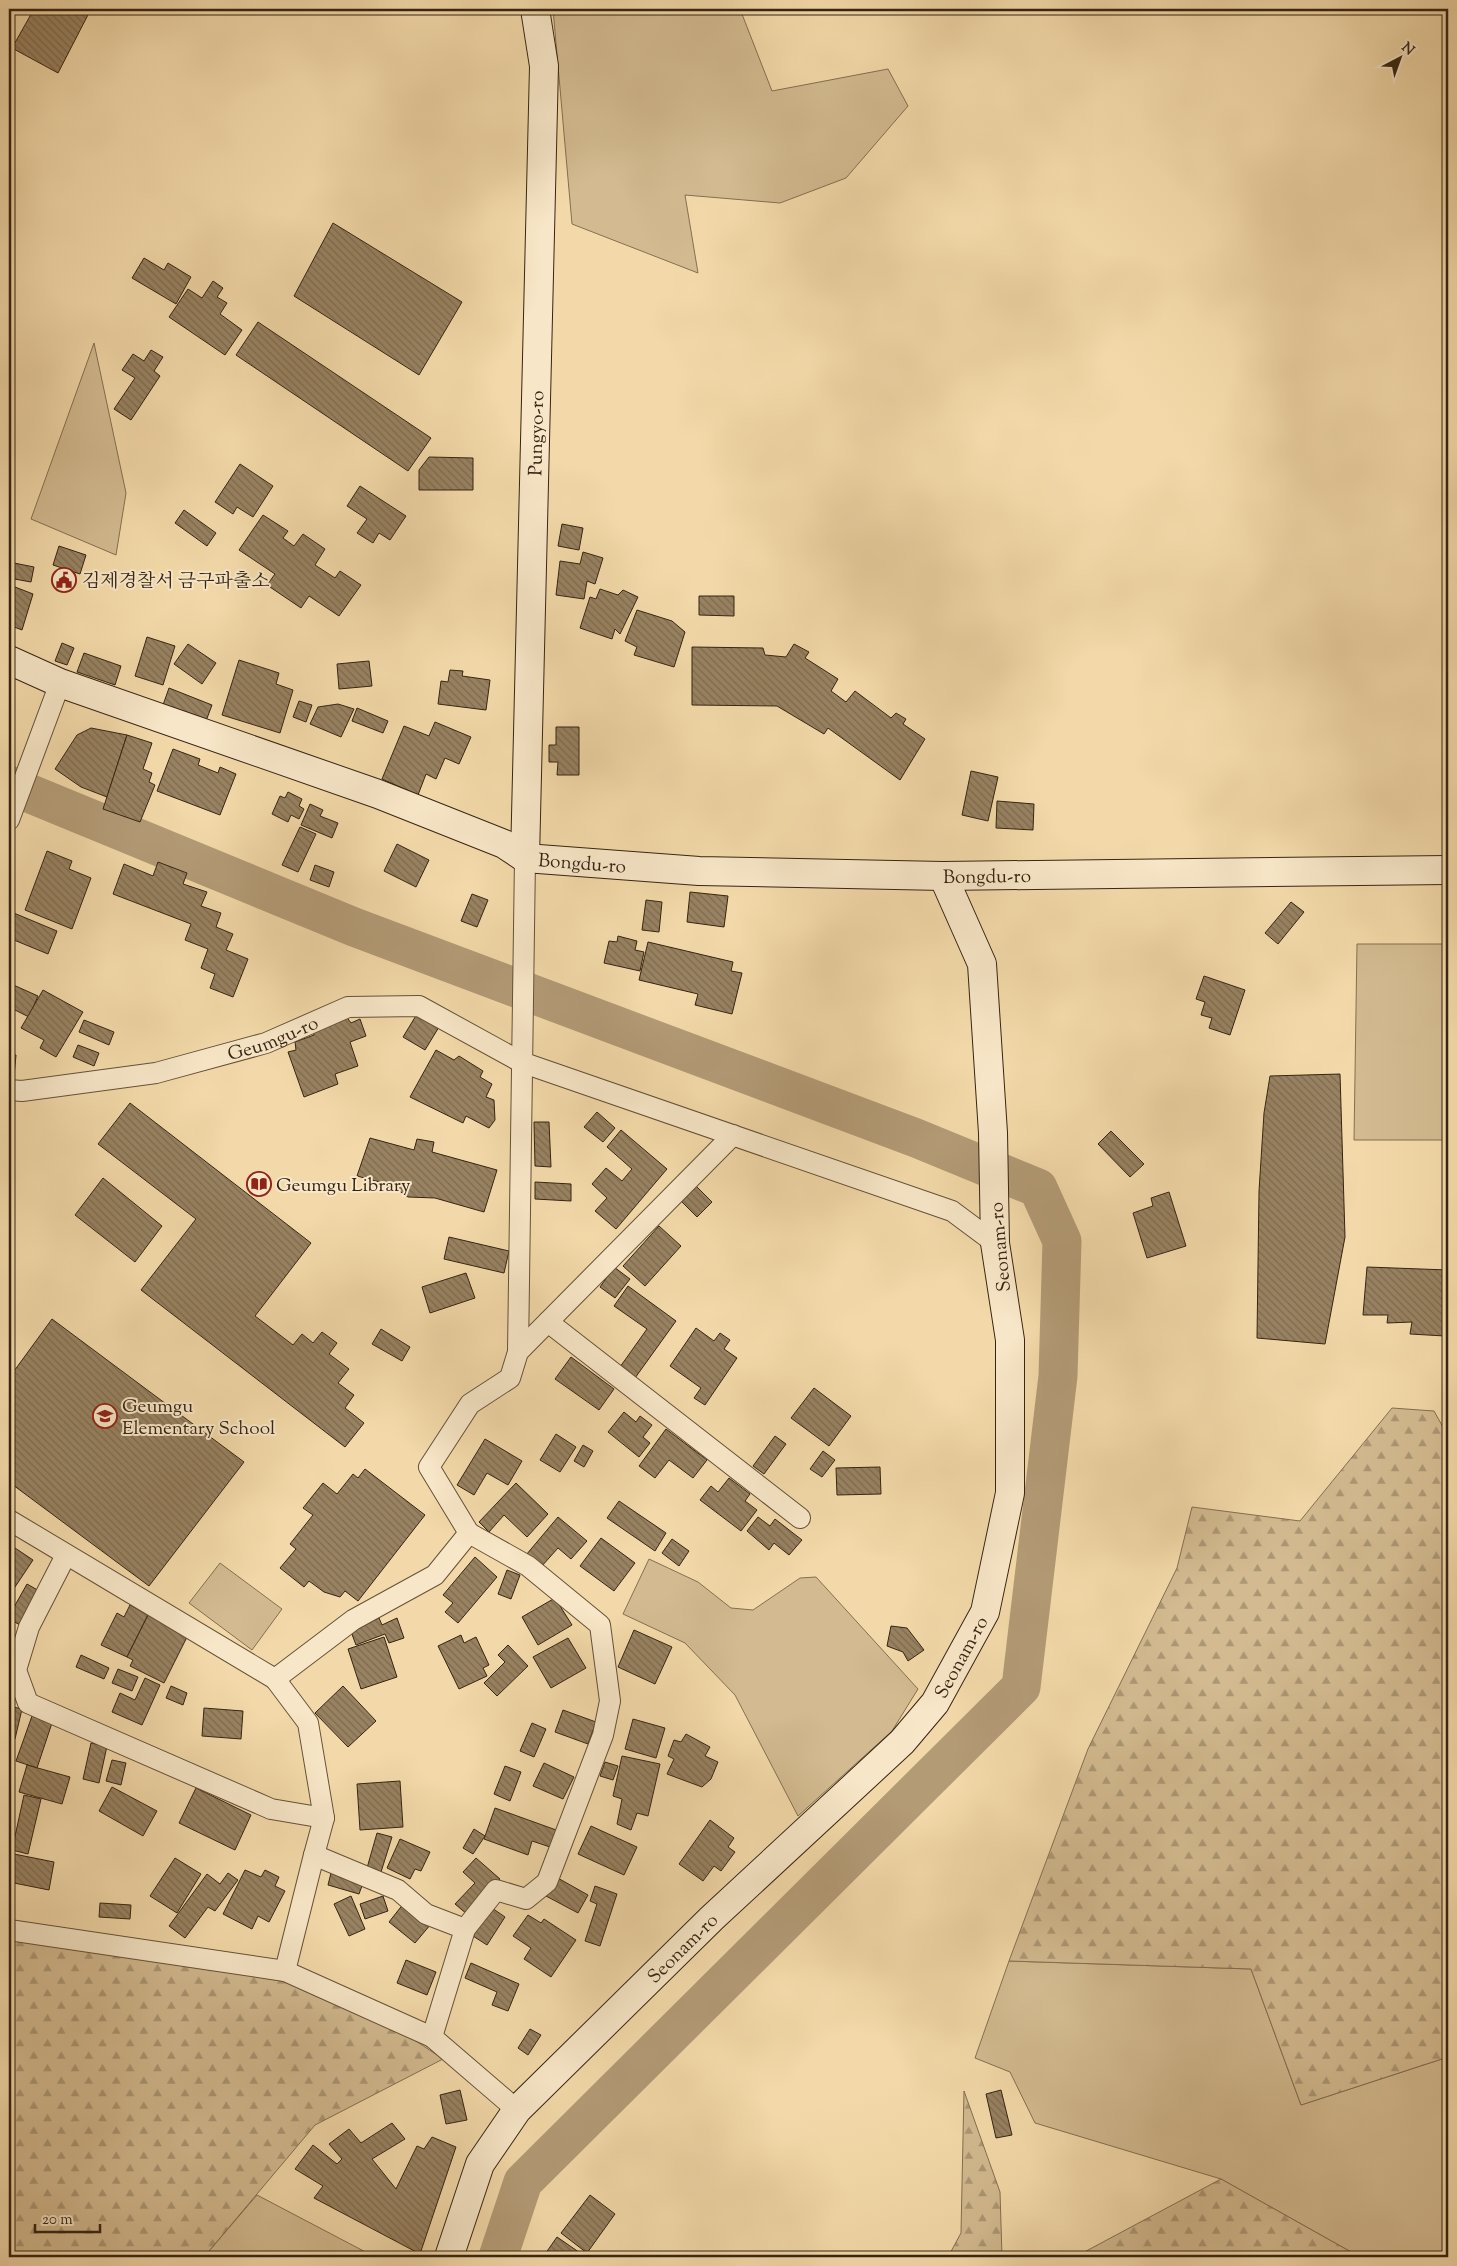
<svg xmlns="http://www.w3.org/2000/svg" width="1457" height="2266" font-family="'Sorts Mill Goudy','Noto Serif KR',serif">
<style>
.green{fill:#d3ba90;stroke:#846f52}
.forest{fill:url(#forest-firs);stroke:#846f52}
.lines{fill:none;stroke-linecap:round;stroke-linejoin:round}
.river{stroke:#b39b76;stroke-width:39}
.building{fill:url(#building-back-hatch);stroke:#362413}
.street-casing{stroke:#655138;stroke-width:22}
.secondary-casing{stroke:#362413;stroke-width:30}
.street{stroke:#f7e6c7;stroke-width:20}
.secondary{stroke:#f7e6c7;stroke-width:28}
.labels{text-anchor:middle;stroke-width:4;stroke-linejoin:round;paint-order:stroke}
.street-label{font-size:19px;fill:#362413;stroke:#f7e6c7}
.poi-label{font-size:19px;fill:#362413;stroke:#f7e6c7;text-anchor:start}
</style>
<defs>
<pattern id="forest-firs" width="22" height="20" patternUnits="userSpaceOnUse" patternTransform="scale(1.25)"><rect width="22" height="20" fill="#d3ba90"/><path d="M5 1l3.5 6h-7zM16 11l3.5 6h-7z" fill="#ac9774"/></pattern>
<pattern id="building-back-hatch" width="6" height="6" patternUnits="userSpaceOnUse" patternTransform="scale(1.25)"><rect width="6" height="6" fill="#988261"/><path d="M-1 5l2 2M0 0l6 6M5-1l2 2" fill="none" stroke="#7d6a4f"/></pattern>
</defs>
<rect width="100%" height="100%" fill="#f3d9a9"/>
<filter id="stains"><feTurbulence type="fractalNoise" baseFrequency=".004" numOctaves="4"/><feColorMatrix values="0 0 0 0 .2 0 0 0 0 .09 0 0 0 0 .02 0 0 0 .5 -.17"/></filter>
<radialGradient id="worn" r=".72"><stop offset=".6" stop-color="#630" stop-opacity="0"/><stop offset="1" stop-color="#630" stop-opacity=".3"/></radialGradient>
<g class="green">
<path d="M553 9H740L772 91 888 69 908 106 846 178 780 203 685 195 698 273 572 224Z"/>
<path d="M94 343 126 493 116 555 31 519Z"/>
<path d="M1357 944H1448V1140H1354Z"/>
<path d="M649 1559 698 1582 731 1608 753 1610 800 1578 816 1577 918 1689 892 1731 798 1816 735 1695 685 1643 623 1614Z"/>
<path d="M220 1563 282 1609 252 1650 189 1603Z"/>
<path d="M1009 1961 1251 1969 1301 2105 1448 2057V2257H1360L1221 2179 1035 2123 1010 2072 975 2058Z"/>
<path d="M257 2195 375 2257H204Z"/>
</g>
<g class="forest">
<path d="M1392 1408 1434 1411 1448 1436V2057L1301 2105 1251 1969 1009 1961 1088 1749 1177 1568 1192 1507 1300 1521Z"/>
<path d="M9 1935 278 1978 401 2031 443 2059 315 2125 204 2257H9Z"/>
<path d="M964 2091 1000 2192 1002 2257H948L961 2233Z"/>
<path d="M1221 2179 1360 2257H1075Z"/>
</g>
<g class="lines">
<path class="river" d="M9 785 354 927 916 1138 1038 1188 1062 1241 1058 1376 1021 1687 523 2182 498 2257"/>
</g>
<g class="building">
<path d="M34 9H91L58 73 12 48Z"/>
<path d="M333 223 462 302 419 375 294 296Z"/>
<path d="M144 258 164 270 168 263 191 277 176 304 132 278Z"/>
<path d="M213 281 223 288 217 297 227 303 220 314 242 330 225 355 169 317 188 289 202 298Z"/>
<path d="M258 322 431 438 408 471 236 355Z"/>
<path d="M151 350 163 357 154 371 160 376 131 420 114 409 135 378 122 370 133 354 144 361Z"/>
<path d="M429 457 473 458V490H419V470Z"/>
<path d="M240 464 273 486 253 517 237 507 233 514 215 502Z"/>
<path d="M360 486 406 516 390 540 379 533 373 543 357 533 367 519 347 506Z"/>
<path d="M184 510 216 533 207 546 175 523Z"/>
<path d="M263 515 288 531 283 538 294 546 303 534 325 549 315 565 335 578 340 571 361 585 339 616 309 596 301 608 267 585 275 574 239 550Z"/>
<path d="M562 524 583 528 579 550 558 546Z"/>
<path d="M59 546 86 555 80 574 53 565Z"/>
<path d="M583 552 603 558 595 584 587 581 584 599 556 595 560 561 580 564Z"/>
<path d="M9 562 34 567 31 582 9 578Z"/>
<path d="M15 587 33 594 22 630 9 625V607Z"/>
<path d="M600 589 618 595 623 590 638 597 620 634 615 629 612 639 580 628 590 597 596 599Z"/>
<path d="M699 596H734V616L699 615Z"/>
<path d="M637 610 672 621 685 632 674 667 634 655 637 647 625 641Z"/>
<path d="M147 637 175 646 163 685 135 676Z"/>
<path d="M62 643 74 648 67 665 55 661Z"/>
<path d="M188 644 216 663 202 684 174 664Z"/>
<path d="M794 644 809 652 805 658 838 679 831 691 846 702 855 691 891 718 896 713 906 719 903 724 925 739 900 780 828 728 824 734 777 706 692 705V647L763 648 765 655 786 657Z"/>
<path d="M84 653 121 666 115 685 77 672Z"/>
<path d="M239 660 279 673 276 684 293 690 280 733 222 715Z"/>
<path d="M369 661 372 686 339 689 337 664Z"/>
<path d="M450 670 463 671 462 676 490 680 486 710 438 704 441 681 448 682Z"/>
<path d="M169 688 212 705 206 721 163 705Z"/>
<path d="M299 701 312 705 306 722 293 717Z"/>
<path d="M338 704 354 709 341 737 310 724 318 707Z"/>
<path d="M357 708 388 721 383 733 352 721Z"/>
<path d="M435 722 471 737 459 764 445 758 436 779 426 774 418 795 382 779 404 726 429 736Z"/>
<path d="M556 727H579V775H557L558 762H549V745H556Z"/>
<path d="M91 728 127 735 107 797 81 787 55 769 77 735Z"/>
<path d="M127 735 152 743 143 769 152 773 149 782 155 785 140 822 103 809Z"/>
<path d="M173 749 200 759 198 765 218 773 220 767 236 774 220 815 157 791Z"/>
<path d="M971 771 998 777 988 821 962 815Z"/>
<path d="M288 792 302 799 299 806 304 809 299 819 291 815 288 822 272 814 280 796 285 798Z"/>
<path d="M997 801 1034 804 1033 830 996 828Z"/>
<path d="M310 804 323 810 320 816 338 823 332 838 301 825Z"/>
<path d="M300 827 316 834 298 872 282 865Z"/>
<path d="M397 844 429 860 416 887 384 871Z"/>
<path d="M47 851 72 861 69 869 91 878 72 929 25 910Z"/>
<path d="M158 862 187 873 183 884 207 892 201 906 221 913 216 927 233 934 226 950 248 959 233 997 210 988 215 974 201 968 208 949 185 940 191 924 113 894 124 864 153 876Z"/>
<path d="M315 865 334 872 329 887 310 880Z"/>
<path d="M690 892 728 896 724 927 687 922Z"/>
<path d="M472 894 488 900 477 927 461 921Z"/>
<path d="M646 900 662 902 659 932 642 930Z"/>
<path d="M1291 902 1304 912 1278 944 1265 933Z"/>
<path d="M9 911 57 931 48 954 9 938Z"/>
<path d="M618 936 637 941 635 950 644 952 640 971 604 963 609 941 617 942Z"/>
<path d="M648 942 733 962 731 971 742 973 732 1014 695 1005 698 994 639 980Z"/>
<path d="M1204 976 1245 990 1230 1035 1209 1028 1212 1018 1201 1015 1205 1002 1196 999Z"/>
<path d="M9 983 38 996 29 1017 9 1007Z"/>
<path d="M43 990 83 1012 56 1057 40 1048 44 1040 21 1028Z"/>
<path d="M417 1014 439 1027 425 1050 403 1037Z"/>
<path d="M346 1016 351 1023 360 1019 366 1036 350 1042 358 1066 335 1074 338 1084 304 1097 288 1052 296 1050 295 1042 314 1035 312 1029Z"/>
<path d="M84 1020 114 1032 109 1045 79 1032Z"/>
<path d="M78 1045 99 1053 94 1066 73 1057Z"/>
<path d="M436 1050 454 1060 459 1056 483 1071 480 1077 492 1084 486 1097 494 1100 495 1120 489 1128 466 1116 463 1123 410 1097Z"/>
<path d="M9 1054 16 1055 14 1077 9 1076Z"/>
<path d="M1340 1074 1345 1237 1325 1344 1257 1338 1259 1191 1264 1113 1270 1076Z"/>
<path d="M130 1103 311 1243 255 1316 293 1345 302 1334 313 1343 322 1332 337 1343 329 1354 349 1369 338 1383 354 1395 345 1408 364 1423 345 1447 141 1290 196 1219 98 1144Z"/>
<path d="M597 1112 615 1128 603 1142 584 1127Z"/>
<path d="M534 1122H549L551 1167 535 1166Z"/>
<path d="M621 1130 667 1169 616 1229 595 1211 607 1198 592 1184 606 1168 622 1181 632 1169 607 1147Z"/>
<path d="M1111 1131 1144 1164 1130 1177 1098 1144Z"/>
<path d="M370 1138 414 1150 417 1139 434 1142 432 1152 497 1170 484 1212 435 1198 408 1197 391 1185 357 1176Z"/>
<path d="M103 1178 162 1226 135 1262 75 1215Z"/>
<path d="M535 1182 571 1184V1201L535 1199Z"/>
<path d="M696 1186 712 1202 697 1217 681 1201Z"/>
<path d="M1169 1192 1186 1246 1147 1258 1133 1213 1153 1206 1151 1198Z"/>
<path d="M659 1226 681 1246 645 1286 623 1266Z"/>
<path d="M449 1237 509 1251 504 1273 444 1259Z"/>
<path d="M614 1267 630 1279 615 1298 600 1287Z"/>
<path d="M1367 1267 1448 1270V1339L1445 1336 1410 1334 1412 1322 1387 1323 1388 1315H1363Z"/>
<path d="M466 1273 475 1298 430 1313 422 1287Z"/>
<path d="M628 1286 676 1321 635 1378 620 1367 647 1329 614 1306Z"/>
<path d="M52 1319 244 1462 149 1586 9 1482V1378Z"/>
<path d="M696 1328 714 1341 720 1333 730 1340 724 1349 737 1358 705 1405 694 1398 701 1388 670 1366Z"/>
<path d="M381 1329 410 1347 402 1361 372 1344Z"/>
<path d="M571 1357 614 1389 599 1410 555 1379Z"/>
<path d="M814 1388 851 1416 829 1446 791 1418Z"/>
<path d="M624 1412 636 1422 640 1416 652 1425 643 1437 650 1443 639 1457 608 1432Z"/>
<path d="M666 1429 707 1460 693 1478 669 1460 655 1478 639 1466Z"/>
<path d="M556 1434 576 1447 560 1472 540 1460Z"/>
<path d="M775 1436 786 1444 764 1474 753 1466Z"/>
<path d="M485 1439 522 1461 508 1485 487 1473 474 1495 457 1485Z"/>
<path d="M583 1445 593 1451 584 1467 574 1461Z"/>
<path d="M823 1451 835 1460 822 1477 810 1469Z"/>
<path d="M880 1467 881 1494 837 1495 836 1468Z"/>
<path d="M365 1469 425 1515 358 1601 345 1591 340 1597 324 1592 309 1581 304 1587 280 1568 296 1549 290 1544 313 1515 303 1508 323 1483 337 1494 353 1474 358 1478Z"/>
<path d="M729 1478 750 1494 745 1501 757 1510 741 1531 700 1500 711 1486 718 1492Z"/>
<path d="M516 1483 548 1514 527 1537 504 1515 489 1532 479 1522Z"/>
<path d="M619 1501 666 1533 655 1551 607 1518Z"/>
<path d="M558 1517 587 1541 571 1559 558 1548 541 1567 526 1555Z"/>
<path d="M758 1517 770 1526 775 1519 802 1540 789 1555 774 1543 769 1550 747 1531Z"/>
<path d="M601 1538 635 1563 614 1591 580 1566Z"/>
<path d="M672 1539 689 1551 679 1566 662 1553Z"/>
<path d="M9 1544 33 1560 15 1587 9 1582Z"/>
<path d="M475 1557 497 1577 458 1623 445 1612 453 1603 443 1595Z"/>
<path d="M507 1570 520 1575 511 1599 498 1594Z"/>
<path d="M27 1584 41 1592 22 1626 9 1619V1616Z"/>
<path d="M555 1598 572 1625 538 1645 522 1617Z"/>
<path d="M130 1605 148 1615 127 1657 101 1645 117 1613 124 1617Z"/>
<path d="M148 1615 188 1635 164 1683 130 1666 133 1660 127 1657Z"/>
<path d="M379 1618 382 1625 397 1618 404 1638 389 1643 385 1634 356 1645 350 1629Z"/>
<path d="M891 1626 907 1628 924 1650 908 1661 903 1652 887 1646Z"/>
<path d="M634 1630 672 1647 655 1684 618 1667Z"/>
<path d="M461 1635 464 1643 476 1637 489 1665 483 1668 487 1676 459 1689 438 1646Z"/>
<path d="M384 1637 397 1677 361 1689 348 1649Z"/>
<path d="M568 1638 586 1668 551 1688 533 1657Z"/>
<path d="M508 1645 528 1666 497 1696 484 1683 505 1662 498 1655Z"/>
<path d="M81 1655 109 1668 104 1679 76 1667Z"/>
<path d="M118 1669 138 1677 132 1691 112 1683Z"/>
<path d="M145 1678 160 1685 142 1725 112 1712 120 1693 135 1700Z"/>
<path d="M171 1686 187 1693 183 1705 166 1698Z"/>
<path d="M343 1686 376 1721 348 1747 315 1713Z"/>
<path d="M9 1706 22 1709 15 1739 9 1737Z"/>
<path d="M204 1708 243 1711 241 1739 202 1736Z"/>
<path d="M563 1710 596 1722 588 1744 555 1732Z"/>
<path d="M32 1716 52 1723 37 1768 16 1761Z"/>
<path d="M633 1719 665 1728 656 1758 625 1749Z"/>
<path d="M532 1723 546 1729 534 1757 520 1751Z"/>
<path d="M686 1734 710 1747 705 1756 718 1762 711 1779 702 1787 667 1774 674 1759 668 1756 674 1740 681 1742Z"/>
<path d="M91 1743 107 1746 99 1783 83 1779Z"/>
<path d="M622 1756 660 1764 648 1816 637 1813 631 1830 617 1824 622 1799 613 1796Z"/>
<path d="M112 1760 126 1763 121 1785 106 1781Z"/>
<path d="M605 1762 618 1766 613 1780 600 1776Z"/>
<path d="M544 1763 574 1777 563 1799 533 1786Z"/>
<path d="M27 1765 70 1777 62 1804 19 1792Z"/>
<path d="M505 1766 521 1772 510 1801 494 1794Z"/>
<path d="M400 1781 403 1827 360 1830 357 1784Z"/>
<path d="M112 1787 157 1811 143 1836 99 1811Z"/>
<path d="M196 1788 251 1815 235 1850 179 1823Z"/>
<path d="M24 1795 41 1799 28 1854 12 1850Z"/>
<path d="M495 1808 559 1831 553 1848 532 1841 528 1855 484 1839Z"/>
<path d="M710 1820 734 1838 728 1847 735 1852 721 1871 714 1866 703 1881 679 1864Z"/>
<path d="M591 1826 637 1847 624 1875 578 1854Z"/>
<path d="M474 1829 485 1836 473 1854 463 1848Z"/>
<path d="M377 1833 392 1837 381 1872 367 1868Z"/>
<path d="M400 1839 430 1852 421 1871 415 1869 410 1879 387 1868Z"/>
<path d="M9 1853 54 1862 49 1890 9 1882Z"/>
<path d="M175 1858 201 1874 177 1913 150 1896Z"/>
<path d="M476 1858 500 1879 468 1915 455 1904 475 1883 463 1872Z"/>
<path d="M245 1870 261 1877 265 1870 279 1877 275 1886 285 1891 269 1922 258 1916 252 1929 223 1914Z"/>
<path d="M228 1873 238 1880 215 1911 208 1907 185 1938 169 1926 207 1874 220 1884Z"/>
<path d="M331 1873 363 1883 359 1894 328 1885Z"/>
<path d="M556 1877 588 1895 578 1913 546 1896Z"/>
<path d="M595 1886 617 1894 600 1946 585 1941 597 1904 590 1901Z"/>
<path d="M351 1896 365 1929 349 1936 334 1904Z"/>
<path d="M383 1896 388 1911 365 1919 360 1904Z"/>
<path d="M100 1903 131 1905 130 1919 99 1917Z"/>
<path d="M404 1903 431 1924 415 1943 389 1922Z"/>
<path d="M492 1908 505 1917 487 1945 473 1936Z"/>
<path d="M528 1915 541 1923 544 1919 576 1940 551 1977 524 1959 531 1948 513 1936Z"/>
<path d="M406 1960 436 1972 427 1995 397 1983Z"/>
<path d="M471 1963 519 1984 508 2011 492 2005 497 1992 465 1978Z"/>
<path d="M530 2029 541 2035 528 2055 518 2048Z"/>
<path d="M460 2090 467 2120 446 2124 440 2095Z"/>
<path d="M1001 2090 1012 2135 996 2138 986 2094Z"/>
<path d="M392 2123 405 2139 372 2159 396 2189 417 2146 424 2149 432 2137 456 2147 420 2254 314 2198 323 2186 295 2169 313 2145 337 2164 342 2159 329 2144 349 2129 361 2143Z"/>
<path d="M590 2195 615 2214 587 2253 561 2233Z"/>
<path d="M557 2237 586 2257H543Z"/>
</g>
<g class="lines">
<defs>
<g id="street">
<path d="M9 820 60 683"/>
<path id="s1" d="M9 1090 22 1091 156 1073 266 1043 348 1007 419 1006 521 1062 952 1211 995 1243"/>
<path d="M548 1322 800 1518"/>
<path d="M518 1352 525 858"/>
<path d="M9 1520 275 1679 353 1620 435 1575 469 1533 429 1467 470 1404 510 1378 518 1352 733 1135"/>
<path d="M66 1555 29 1627 16 1670 28 1703 271 1809 324 1818 308 1723 275 1679"/>
<path d="M324 1818 314 1855 398 1890 426 1914 465 1929 432 2037 517 2110"/>
<path d="M465 1929 496 1890 526 1899 547 1882 603 1735 610 1701 600 1625 528 1566 469 1533"/>
<path d="M9 1930 285 1971 432 2037"/>
<path d="M285 1971 314 1855"/>
</g>
<g id="secondary">
<path id="s2" d="M9 660 60 683 378 794 504 844 525 858 699 871 943 876 1448 870"/>
<path id="s3" d="M525 858 544 66 535 9"/>
<path id="s4" d="M449 2257 480 2164 517 2110 712 1918 902 1742 935 1703 985 1612 1010 1493V1340L995 1243 993 1133 982 964 943 876"/>
</g>
</defs>
<use href="#street" class="street-casing"/>
<use href="#secondary" class="secondary-casing"/>
<use href="#street" class="street"/>
<use href="#secondary" class="secondary"/>
</g>
<defs>
<symbol id="civic-ring" viewBox="-11 -11 22 22"><circle r="9.5" fill="#f7e6c7" stroke="#8f2418" stroke-width="1.5"/><path d="M-.6-6.5H3V-4.5H.6V-3L4-1V1h2V6H-6V1h2V-1L-.6-3ZM-1.2 2.5V6h2.4V2.5Z" fill="#8f2418"/></symbol>
<symbol id="library-ring" viewBox="-11 -11 22 22"><circle r="9.5" fill="#f7e6c7" stroke="#8f2418" stroke-width="1.5"/><path d="M-6-4Q-3-5.5-.7-3.5V5Q-3 3-6 4ZM6-4Q3-5.5 .7-3.5V5Q3 3 6 4Z" fill="#8f2418"/></symbol>
<symbol id="school-ring" viewBox="-11 -11 22 22"><circle r="9.5" fill="#f7e6c7" stroke="#8f2418" stroke-width="1.5"/><path d="M0-5L7-2L0 1L-7-2ZM-4 1L0 2.5L4 1V4Q0 6-4 4Z" fill="#8f2418"/></symbol>
</defs>
<g fill-rule="evenodd">
<use href="#civic-ring" x="50" y="566" width="28" height="28"/>
<use href="#library-ring" x="245" y="1170" width="28" height="28"/>
<use href="#school-ring" x="91" y="1402" width="28" height="28"/>
</g>
<g class="labels">
<g class="street-label">
<text dy="7" stroke="none"><textPath href="#s3" startOffset="425">Pungyo-ro</textPath></text>
<text dy="7" stroke="none"><textPath href="#s2" startOffset="611">Bongdu-ro</textPath></text>
<text dy="7" stroke="none"><textPath href="#s2" startOffset="1016">Bongdu-ro</textPath></text>
<text dy="7" stroke="none"><textPath href="#s1" startOffset="270">Geumgu-ro</textPath></text>
<text transform="translate(999 1247) rotate(-95)" y="7">Seonam-ro</text>
<text dy="7" stroke="none"><textPath href="#s4" startOffset="800">Seonam-ro</textPath></text>
<text dy="7" stroke="none"><textPath href="#s4" startOffset="395">Seonam-ro</textPath></text>
</g>
<g class="poi-label">
<text x="82" y="587">김제경찰서 금구파출소</text>
<text x="276" y="1191">Geumgu Library</text>
<text x="122" y="1412">Geumgu<tspan x="122" dy="22">Elementary School</tspan></text>
</g>
</g>
<rect width="1457" height="2266" fill="none" stroke="#f3d9a9" stroke-width="30"/>
<rect x="10" y="10" width="1437" height="2246" fill="none" stroke="#362413" stroke-width="2.5"/>
<rect x="15" y="15" width="1427" height="2236" fill="none" stroke="#362413"/>
<g transform="translate(1400 58) rotate(41)" stroke="#f7e6c7" stroke-width="4" paint-order="stroke">
<path d="M0-4L9 19L0 12L-9 19Z" fill="#362413"/>
<text y="-8" font-size="14" font-weight="bold" text-anchor="middle" fill="#362413">N</text>
</g>
<path d="M35 2224v8h65v-8" fill="none" stroke="#362413" stroke-width="2.5"/>
<text x="42" y="2224" font-size="15" fill="#362413" stroke="#f7e6c7" stroke-width="4" paint-order="stroke">20 m</text>
<rect width="100%" height="100%" filter="url(#stains)"/>
<rect width="100%" height="100%" fill="url(#worn)"/>
</svg>
